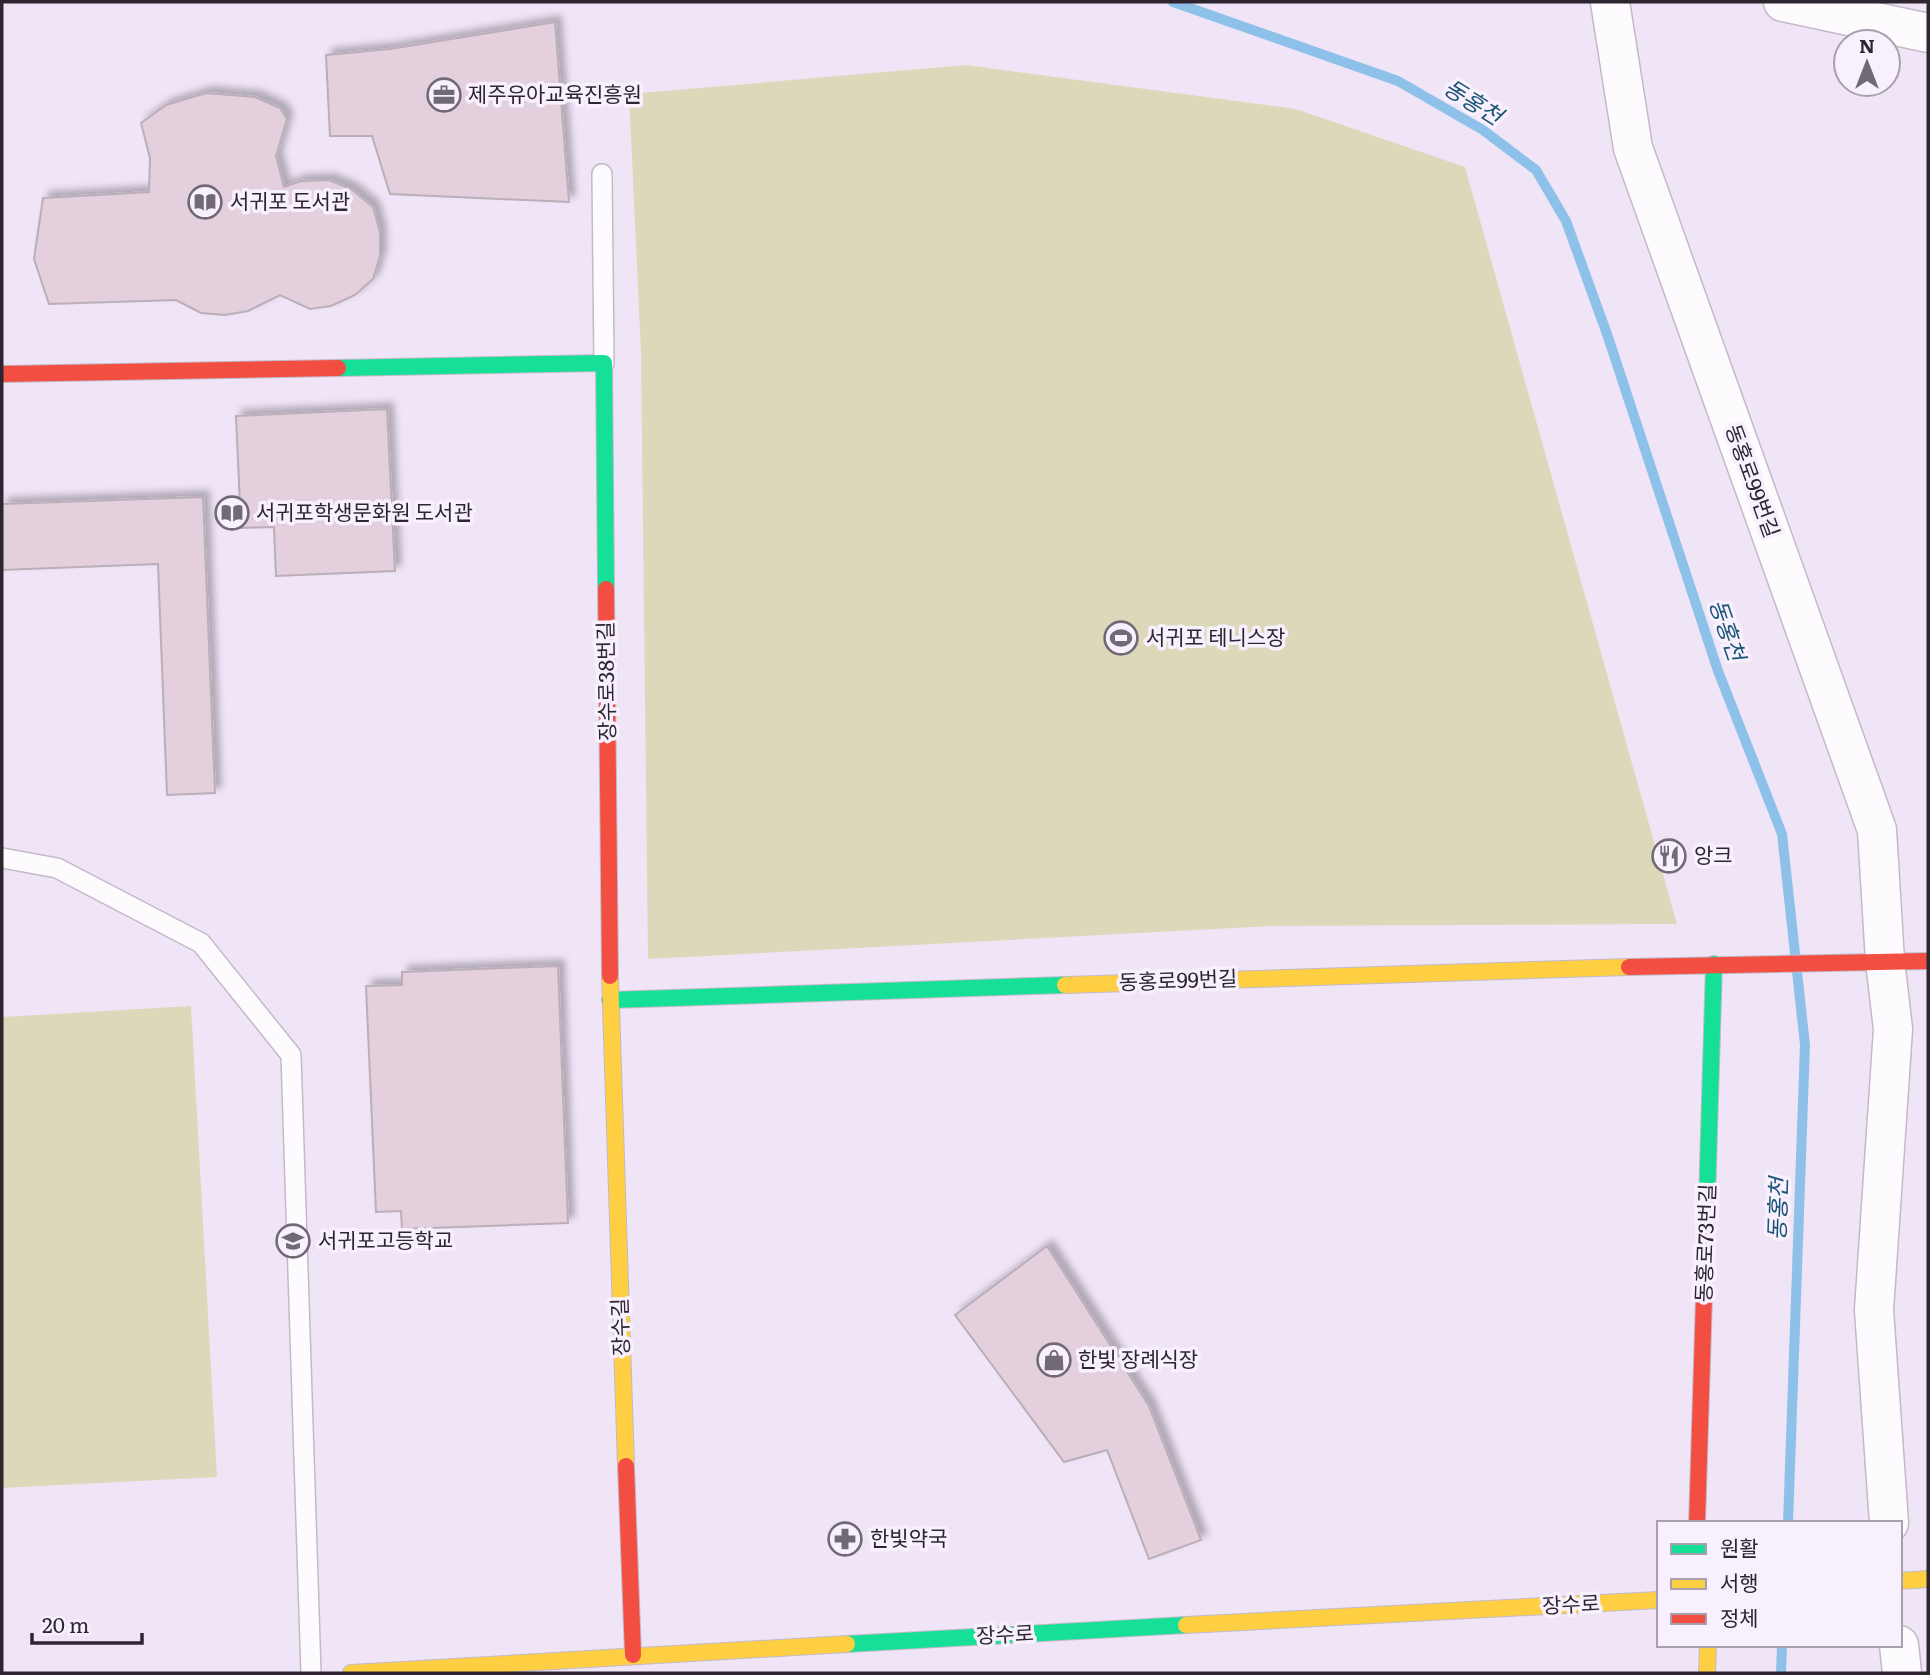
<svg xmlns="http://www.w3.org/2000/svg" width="1930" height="1675" font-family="Literata,'Noto Sans KR',serif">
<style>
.green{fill:#dcd9bb}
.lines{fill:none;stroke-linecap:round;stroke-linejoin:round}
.stream{stroke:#8ec1ea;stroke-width:10}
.building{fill:#e4cfdc;stroke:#baaeb8;stroke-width:2;filter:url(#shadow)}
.lane-casing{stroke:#c2bac8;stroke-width:22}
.street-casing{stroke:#c2bac8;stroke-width:41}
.fast-casing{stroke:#c2bac8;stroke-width:18}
.slow-casing{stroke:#c2bac8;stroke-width:18}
.jam-casing{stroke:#c2bac8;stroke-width:18}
.lane{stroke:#fdfbfe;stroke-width:19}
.street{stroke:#fdfbfe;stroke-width:38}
.fast{stroke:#16e098;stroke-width:16}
.slow{stroke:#ffcf43;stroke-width:16}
.jam{stroke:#f24e42;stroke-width:16}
.labels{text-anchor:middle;stroke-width:7;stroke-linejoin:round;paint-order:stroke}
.poi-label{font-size:21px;fill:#2d2631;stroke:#f8f0fd;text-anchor:start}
.street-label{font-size:21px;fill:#2d2631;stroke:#f8f0fd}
.water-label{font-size:23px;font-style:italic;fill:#1a5476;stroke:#f8f0fd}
</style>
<defs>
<filter id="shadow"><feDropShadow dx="6" dy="-6" stdDeviation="3.5" flood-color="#0004"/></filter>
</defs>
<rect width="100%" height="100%" fill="#f0e5f7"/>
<g class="green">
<path d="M966 65 1296 109 1465 167 1677 924 1273 926 648 959 641 353 629 94Z"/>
<path d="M191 1006 217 1477 2 1488V1017Z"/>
</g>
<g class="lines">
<g class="stream">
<path d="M1173 2 1398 81 1483 130 1536 170 1566 221 1607 334 1718 671 1782 834 1805 1045 1788 1523"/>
<path d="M1781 1673 1782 1645"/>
</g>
</g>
<g class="building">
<path d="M555 22 569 202 390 194 372 136H330L326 55 390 49Z"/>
<path d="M206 93 255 97 280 108 287 119 276 156 284 187 301 181 329 180 351 189 373 207 380 232V256L373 279 355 295 331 306 310 309 280 295 248 311 225 315 201 313 176 300 49 304 34 259 43 198 149 192 150 158 141 123 166 105Z"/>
<path d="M387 409 395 571 276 576 274 527 241 528 236 416Z"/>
<path d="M203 497 215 793 167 795 158 564 2 570V504Z"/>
<path d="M558 966 568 1223 402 1229 401 1211 376 1212 366 986 402 985V972Z"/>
<path d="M1047 1246 1149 1406 1201 1540 1149 1559 1107 1450 1064 1462 955 1315Z"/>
</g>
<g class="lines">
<defs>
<g id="lane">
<path d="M602 174 604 363"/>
<path d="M2 858 57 868 201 943 291 1055 311 1673"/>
</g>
<g id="street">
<path d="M1610 2 1633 148 1877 830 1885 961 1893 1029 1874 1310 1889 1523"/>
<path d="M1783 2 1928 33"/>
<path d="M1899 1645 1902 1673"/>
</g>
<g id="fast">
<path d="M338 368 604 363 606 589"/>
<path d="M610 1000 1065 985"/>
<path d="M1707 1200 1714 964"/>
<path d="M847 1644 1186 1625"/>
</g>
<g id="slow">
<path d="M610 976 626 1466"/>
<path d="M1065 985 1629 967"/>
<path d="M1900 1581 1928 1579"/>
<path d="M1186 1625 1659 1600"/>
<path d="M351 1673 847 1644"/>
<path d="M1707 1673 1708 1645"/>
</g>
<g id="jam">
<path d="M2 374 338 368"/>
<path d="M606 589 610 976"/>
<path d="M1629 967 1928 961"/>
<path d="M626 1466 633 1655"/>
<path d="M1697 1523 1707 1200"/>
</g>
</defs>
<use href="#lane" class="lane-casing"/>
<use href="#street" class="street-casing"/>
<use href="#fast" class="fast-casing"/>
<use href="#slow" class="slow-casing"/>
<use href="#jam" class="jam-casing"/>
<use href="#lane" class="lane"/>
<use href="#street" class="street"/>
<use href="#fast" class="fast"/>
<use href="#slow" class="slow"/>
<use href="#jam" class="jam"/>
</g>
<defs>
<symbol id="office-ring" viewBox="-11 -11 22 22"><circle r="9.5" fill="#f8f0fd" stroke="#716976" stroke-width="1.5"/><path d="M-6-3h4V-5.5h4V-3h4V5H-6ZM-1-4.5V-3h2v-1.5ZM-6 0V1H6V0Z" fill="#716976"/></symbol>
<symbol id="library-ring" viewBox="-11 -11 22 22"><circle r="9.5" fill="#f8f0fd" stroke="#716976" stroke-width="1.5"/><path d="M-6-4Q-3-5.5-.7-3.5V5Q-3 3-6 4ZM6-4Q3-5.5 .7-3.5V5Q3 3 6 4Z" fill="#716976"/></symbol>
<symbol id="stadium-ring" viewBox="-11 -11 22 22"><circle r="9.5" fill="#f8f0fd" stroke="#716976" stroke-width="1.5"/><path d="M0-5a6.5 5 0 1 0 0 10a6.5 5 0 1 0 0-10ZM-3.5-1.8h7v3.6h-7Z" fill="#716976"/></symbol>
<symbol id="restaurant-ring" viewBox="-11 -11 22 22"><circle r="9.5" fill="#f8f0fd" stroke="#716976" stroke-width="1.5"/><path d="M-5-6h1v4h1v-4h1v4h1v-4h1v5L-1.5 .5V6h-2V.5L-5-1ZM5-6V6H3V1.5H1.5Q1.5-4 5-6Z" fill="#716976"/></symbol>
<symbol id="school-ring" viewBox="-11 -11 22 22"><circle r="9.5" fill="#f8f0fd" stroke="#716976" stroke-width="1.5"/><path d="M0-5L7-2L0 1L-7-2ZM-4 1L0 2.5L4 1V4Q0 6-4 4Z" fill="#716976"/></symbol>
<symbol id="shop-ring" viewBox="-11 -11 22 22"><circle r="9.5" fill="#f8f0fd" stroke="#716976" stroke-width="1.5"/><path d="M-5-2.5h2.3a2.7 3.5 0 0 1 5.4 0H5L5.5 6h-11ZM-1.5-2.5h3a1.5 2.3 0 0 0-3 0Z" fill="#716976"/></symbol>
<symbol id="pharmacy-ring" viewBox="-11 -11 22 22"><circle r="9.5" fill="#f8f0fd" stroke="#716976" stroke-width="1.5"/><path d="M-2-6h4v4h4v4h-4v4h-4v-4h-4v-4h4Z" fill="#716976"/></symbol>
</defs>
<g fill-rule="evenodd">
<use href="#office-ring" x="425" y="76" width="38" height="38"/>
<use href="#library-ring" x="186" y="183" width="38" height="38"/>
<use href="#library-ring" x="213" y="494" width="38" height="38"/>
<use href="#stadium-ring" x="1102" y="619" width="38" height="38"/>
<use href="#restaurant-ring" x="1650" y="837" width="38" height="38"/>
<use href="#school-ring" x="274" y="1222" width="38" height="38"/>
<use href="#shop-ring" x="1035" y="1341" width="38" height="38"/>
<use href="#pharmacy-ring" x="826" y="1520" width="38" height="38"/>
</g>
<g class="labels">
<g class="poi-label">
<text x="468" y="102">제주유아교육진흥원</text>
<text x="230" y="209">서귀포 도서관</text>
<text x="256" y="520">서귀포학생문화원 도서관</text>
<text x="1146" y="645">서귀포 테니스장</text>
<text x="1694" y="863">앙크</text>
<text x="318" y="1248">서귀포고등학교</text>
<text x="1078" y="1367">한빛 장례식장</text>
<text x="870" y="1546">한빛약국</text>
</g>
<g class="street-label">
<text transform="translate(1752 481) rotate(70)" y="7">동홍로99번길</text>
<text transform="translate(607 681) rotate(-91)" y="7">장수로38번길</text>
<text transform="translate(1178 981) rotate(-2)" y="7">동홍로99번길</text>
<text transform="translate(1706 1243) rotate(-88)" y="7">동홍로73번길</text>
<text transform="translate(621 1327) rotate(-92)" y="7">장수길</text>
<text transform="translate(1571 1605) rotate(-3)" y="7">장수로</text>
<text transform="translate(1005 1635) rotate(-3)" y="7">장수로</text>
</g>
<g class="water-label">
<text transform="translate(1473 102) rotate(32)" y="8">동홍천</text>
<text transform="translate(1727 630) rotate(71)" y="8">동홍천</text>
<text transform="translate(1778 1209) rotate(-88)" y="8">동홍천</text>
</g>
</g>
<rect width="1930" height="1675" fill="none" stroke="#2d2631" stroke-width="7"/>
<rect x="1657" y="1521" width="245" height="126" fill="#f8f0fd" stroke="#a79fab" stroke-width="2"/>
<rect x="1671" y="1544" width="35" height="10" fill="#16e098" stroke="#a79fab" stroke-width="2"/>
<text x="1720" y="1556" font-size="21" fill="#2d2631">원활</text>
<rect x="1671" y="1579" width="35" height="10" fill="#ffcf43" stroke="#a79fab" stroke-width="2"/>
<text x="1720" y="1591" font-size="21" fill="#2d2631">서행</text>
<rect x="1671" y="1614" width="35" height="10" fill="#f24e42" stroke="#a79fab" stroke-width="2"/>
<text x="1720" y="1626" font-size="21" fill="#2d2631">정체</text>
<g transform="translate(1867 63)"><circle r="33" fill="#f8f0fd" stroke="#a79fab" stroke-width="2"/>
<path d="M0-5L12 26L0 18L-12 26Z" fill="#716976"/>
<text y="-10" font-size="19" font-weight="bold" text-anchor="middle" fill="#2d2631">N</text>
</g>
<path d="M32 1633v10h110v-10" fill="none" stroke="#2d2631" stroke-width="3.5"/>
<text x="42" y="1633" font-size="21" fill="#2d2631" stroke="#f8f0fd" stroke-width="5" paint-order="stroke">20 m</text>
</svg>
